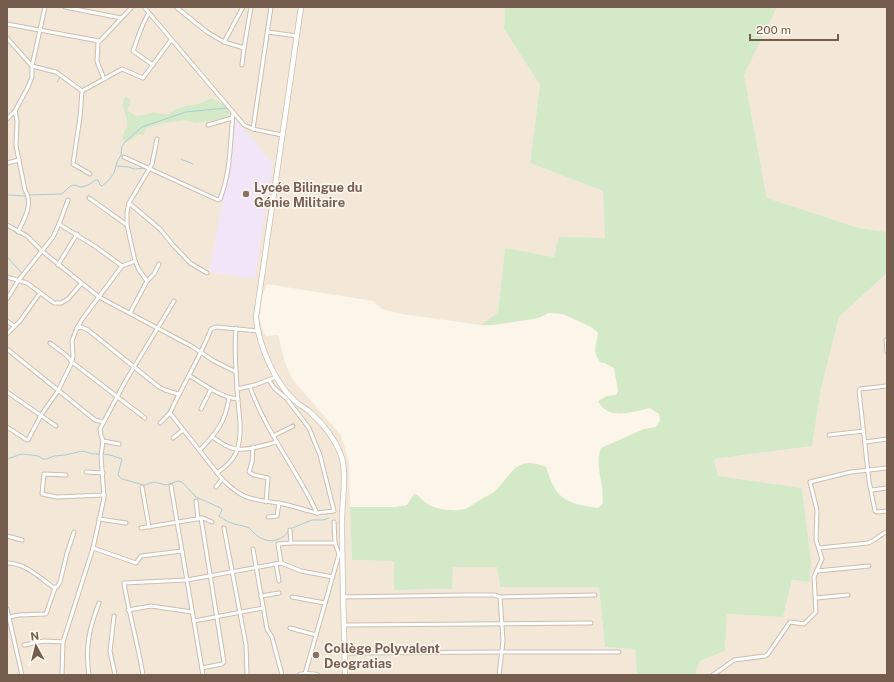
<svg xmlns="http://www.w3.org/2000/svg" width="894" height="682" font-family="'Public Sans',sans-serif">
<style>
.residential{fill:#f3e7d8}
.education{fill:#f2e5f8}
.green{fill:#d4e9c8}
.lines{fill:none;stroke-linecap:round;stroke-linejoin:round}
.stream{stroke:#a5cdd6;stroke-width:1}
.minor-casing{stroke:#cdbdaf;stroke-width:5}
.secondary-casing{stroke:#d0bead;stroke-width:6}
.minor{stroke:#fff;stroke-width:3}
.secondary{stroke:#fff;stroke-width:4.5}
.education-dot{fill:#8d6e63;stroke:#fef9ef;stroke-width:1.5}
.labels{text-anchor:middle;stroke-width:3;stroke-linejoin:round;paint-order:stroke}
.education-label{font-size:13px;font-weight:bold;fill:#785e54;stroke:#fef9ef;text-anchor:start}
</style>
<rect width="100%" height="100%" fill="#fcf5e9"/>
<g class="residential">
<path d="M7 7H505L504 29 540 85 530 163 603 191 606 239 560 237 554 257 505 248 498 312 481 325 402 314 382 309 373 301 267 284 262 296 260 317 262 328 266 336 278 335 284 360 292 379 341 435 349 462 352 560 394 561V590L452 589V567H497L500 587H599L605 647 635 649 637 675H7Z"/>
<path d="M777 7H887V232L859 228 767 198 744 75Z"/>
<path d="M887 273V675H695L700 661 725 651 727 614 783 617 792 580 809 582 802 488 718 476 714 459 812 446 821 389 839 317Z"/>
</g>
<path class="education" d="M235 118 273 164 255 279 209 272 225 188Z"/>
<g class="green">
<path d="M505 7H777L744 75 767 198 859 228 887 232V273L839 317 821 389 812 446 714 459 718 476 802 488 811 562 809 582 792 580 783 617 727 614 725 651 700 661 695 675H637L635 649 605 647 599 587H500L497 567H453L452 589 394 590V561L352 560 350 507H396L407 505 414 494C420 495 421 500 426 503 434 509 449 511 459 510 467 510 473 504 480 500 485 496 492 495 496 490 513 473 516 455 546 467 549 475 552 486 558 493 567 504 584 506 598 508L603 503C602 498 603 492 602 487 600 474 596 460 601 448L644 429 656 427 660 421 659 414 650 408C632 412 608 421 598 401L607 396 616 395 618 391 614 368 604 363H601C592 352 596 346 598 333L591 327 563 314 549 313 541 317 534 319 493 325H481L498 312 505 248 554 257 559 237 605 238 603 191 530 163 540 85 504 29Z"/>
<path d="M125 97H127L130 99 131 104 129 106 127 110 136 116 144 115 154 112 162 114H170L174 110 186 106 202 103 211 98C219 102 227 104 230 114L228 116 221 119 196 123 185 120 163 123 146 128 144 135 139 134 127 142H125L122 137C124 131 128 128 127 122 127 112 119 108 125 97Z"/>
</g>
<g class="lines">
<g class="stream">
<path d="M57 82 61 76"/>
<path d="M181 159 193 164"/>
<path d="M117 166 129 167 134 169 146 168"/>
<path d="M7 195 26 196"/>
<path d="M29 195 61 194C66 192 66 188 71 186 75 184 77 186 80 187 85 187 93 183 95 180H98L100 185 102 186 108 181 114 173 117 162 121 155 122 146 125 142 142 127 186 112 227 108"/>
<path d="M7 257 22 273"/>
<path d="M103 454 110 455 122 459 118 475 122 479 144 485 154 482 166 485 178 481 182 482 196 497 221 508 222 510 219 516C229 524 236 524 247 527 250 528 252 531 254 533 261 540 271 543 279 539 284 536 286 536 288 531"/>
<path d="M7 459 22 454 31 455 38 456 43 459H47L54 456 65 455 83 451 93 454H100"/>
<path d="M290 529 312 520H323L329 518"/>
</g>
<defs>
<g id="minor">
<path d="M65 7 121 18"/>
<path d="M144 7 244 125 253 129 282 135"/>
<path d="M176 7 207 32 224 42 244 48 251 7"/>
<path d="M149 13C141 25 138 38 133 51L153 65"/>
<path d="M7 24 99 41"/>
<path d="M268 32 297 36"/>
<path d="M7 38 32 66 56 72 82 91 80 117 73 164 90 174"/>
<path d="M224 42 243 7"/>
<path d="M242 65 244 48"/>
<path d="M104 79 97 61 98 43 132 7"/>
<path d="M82 91 122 69 143 78 171 40"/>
<path d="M15 111 17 121 16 146 25 190C34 204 24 219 18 232"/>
<path d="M7 119 15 111 28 87 32 77V66L45 7"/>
<path d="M208 125 232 118"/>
<path d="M253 129 271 7"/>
<path d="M124 157 218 200 220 199C231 172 230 142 233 113"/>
<path d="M7 163 19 160"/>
<path d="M89 198 127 225"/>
<path d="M129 203 160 229 173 245 190 263 207 273"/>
<path d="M59 224 96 247 122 266 135 261 139 270 147 281 130 313"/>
<path d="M7 225 27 236 42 251 99 297 193 347 214 361 236 372"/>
<path d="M135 261 127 225V212L129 203 152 164 157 139"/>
<path d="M58 265 77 234"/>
<path d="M7 277 27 283 54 303H61L68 299 81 284"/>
<path d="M147 281 154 274 159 264"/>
<path d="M7 299 18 281 53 237 59 224 68 200"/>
<path d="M7 321 14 326"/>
<path d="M77 328 81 327 88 330 159 387 165 390 178 394"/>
<path d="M7 334 20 321 40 293"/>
<path d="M887 339 886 340 887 352"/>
<path d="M50 343 66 355 72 362"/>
<path d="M7 349 95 420 103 422"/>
<path d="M72 362 73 356 72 341 77 328 83 318 122 266"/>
<path d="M190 376C205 385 220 397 238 399"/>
<path d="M269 380 274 388 286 398 309 428 320 455 334 511 317 513"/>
<path d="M887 386 860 389 859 391 869 481 875 511 877 512 887 511"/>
<path d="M250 387C266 432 297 470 317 513 304 510 291 505 278 503 251 499 243 500 222 479L170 413C183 384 200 358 211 329L216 327 259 331"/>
<path d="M237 389 255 385 276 377"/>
<path d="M7 392 56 426"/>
<path d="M201 409 211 389"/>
<path d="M160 423 170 413"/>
<path d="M7 427 27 440H28L41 415 58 391 72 362 145 418"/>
<path d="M829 435 864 431"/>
<path d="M273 436 293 426"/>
<path d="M212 437C219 441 225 446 232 448 244 452 265 445 276 442"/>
<path d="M173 438 183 430"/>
<path d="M103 441 119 444"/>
<path d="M865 442 887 439"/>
<path d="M253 447 252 462 249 472 254 475 268 478 266 502"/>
<path d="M200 450C217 432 225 423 229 398"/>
<path d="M86 472 103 473"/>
<path d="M217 473C225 467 232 462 236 453 244 433 238 410 237 389 236 369 234 348 236 328"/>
<path d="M66 475 44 474 42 494 57 497 104 495"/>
<path d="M171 486 203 675"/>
<path d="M142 487 149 527"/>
<path d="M216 487 222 479"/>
<path d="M872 490 887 488"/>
<path d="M196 501 198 519"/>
<path d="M268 517 277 516 279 503"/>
<path d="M201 518 224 662 222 664 202 668"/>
<path d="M99 519 126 523"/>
<path d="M334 522 335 543"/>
<path d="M141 528 203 518 212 522"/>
<path d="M224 528 246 645 247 675"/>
<path d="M290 530 291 543"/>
<path d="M7 536 22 540"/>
<path d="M93 548 136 563 141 556 182 551"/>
<path d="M819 548 868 543C875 541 880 534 887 532"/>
<path d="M253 549 267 629 272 637 282 675"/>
<path d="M7 563C25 563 39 577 53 587H57L60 582 67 553 74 532"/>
<path d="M281 563 278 544 291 543H335L339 554 305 674"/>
<path d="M276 564 279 581"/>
<path d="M817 571 869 566"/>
<path d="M261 596 279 593"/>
<path d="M292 597 325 603"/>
<path d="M344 597 462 595H495L500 597 503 641 499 675"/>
<path d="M500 597 595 595"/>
<path d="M816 598 848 595"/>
<path d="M7 609 22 675"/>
<path d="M128 610 151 606 192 612"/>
<path d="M114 616 110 651 115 675"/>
<path d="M9 617 19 615 46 614 55 588"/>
<path d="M194 621 263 608"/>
<path d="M344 625 591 623"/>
<path d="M290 628 316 635"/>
<path d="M24 645 44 641 63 642"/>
<path d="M345 653 502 652H619"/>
<path d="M62 675 63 642 93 548 104 498 101 456 103 441 101 435 100 429 125 382 174 301"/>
<path d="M89 675C85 647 89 629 99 603"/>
<path d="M143 675C138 644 129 614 124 583L187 580 281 563 301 571 333 577"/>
<path d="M713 675 734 660 765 656 768 654 790 622 804 624 816 612 814 577 822 559 816 540 817 510 810 482 851 472 887 468"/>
</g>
<g id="secondary">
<path d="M301 7 256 317C258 343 274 382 294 400 299 405 306 408 311 413 323 424 335 439 341 455 347 471 342 503 342 521 342 572 344 624 345 675"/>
<path d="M300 675 305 674 317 675"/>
</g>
</defs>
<use href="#minor" class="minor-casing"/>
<use href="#secondary" class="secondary-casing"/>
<use href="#minor" class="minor"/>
<use href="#secondary" class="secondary"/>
</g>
<g class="education-dot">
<circle cx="246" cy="194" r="4"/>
<circle cx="316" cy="655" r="4"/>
</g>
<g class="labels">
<g class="education-label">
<text x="254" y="192">Lycée Bilingue du<tspan x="254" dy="15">Génie Militaire</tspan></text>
<text x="324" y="653">Collège Polyvalent<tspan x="324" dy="15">Deogratias</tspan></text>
</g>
</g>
<rect width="894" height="682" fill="none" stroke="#755d4d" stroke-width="16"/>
<g transform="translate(36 646) rotate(353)" stroke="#fef9ef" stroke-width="3" paint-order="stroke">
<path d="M0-3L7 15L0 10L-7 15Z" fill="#755d4d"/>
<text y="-6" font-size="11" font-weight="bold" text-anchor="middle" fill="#755d4d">N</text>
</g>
<path d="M750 34v6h88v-6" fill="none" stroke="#755d4d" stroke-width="2"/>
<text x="756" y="34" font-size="12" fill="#755d4d" stroke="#fef9ef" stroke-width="3" paint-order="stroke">200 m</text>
</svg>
